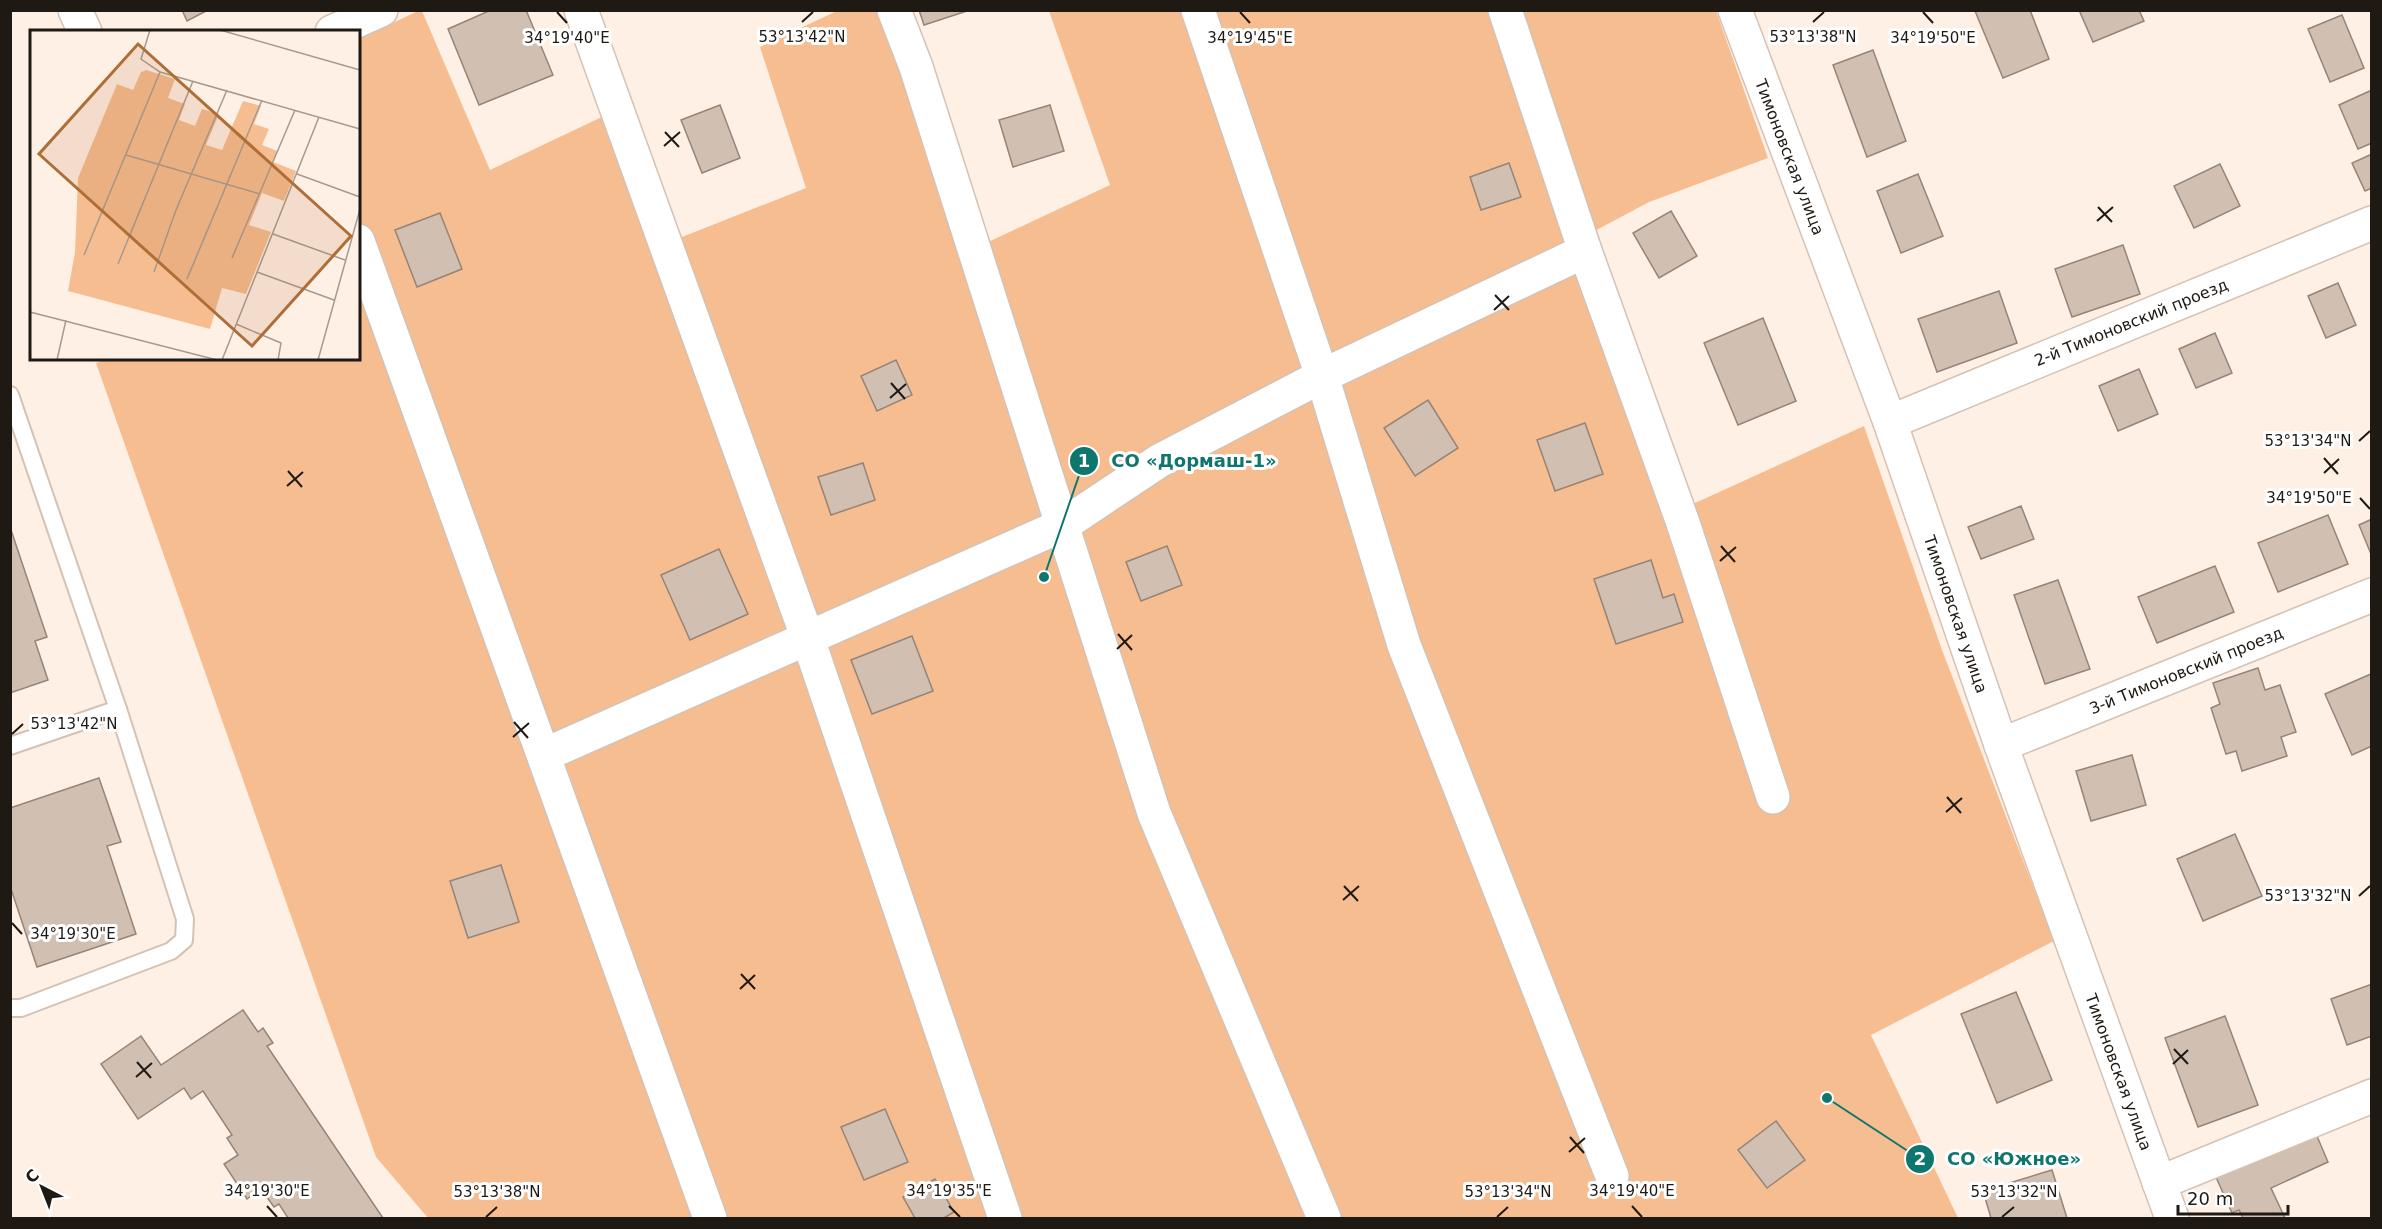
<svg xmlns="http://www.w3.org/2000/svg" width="2382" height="1229" font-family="'DejaVu Sans',sans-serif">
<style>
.green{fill:#f6bd90}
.building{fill:#d1bfb1;stroke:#958477;stroke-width:1.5}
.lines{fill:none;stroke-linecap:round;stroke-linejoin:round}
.lane-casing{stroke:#d4c2b5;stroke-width:20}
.street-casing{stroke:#d4c2b5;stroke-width:36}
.lane{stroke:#fff;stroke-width:16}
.street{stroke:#fff;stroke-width:33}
.ticks{fill:none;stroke:#1f1914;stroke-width:2}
.labels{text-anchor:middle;stroke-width:6;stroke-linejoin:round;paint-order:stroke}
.street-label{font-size:16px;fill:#1f1914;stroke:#fff}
.inset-road{fill:none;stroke:#a59a91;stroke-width:1.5}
.view{fill:#ae6e36;fill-opacity:0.15;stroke:#ae6e36;stroke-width:3}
.inset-edge{fill:none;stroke:#1f1914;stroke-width:3}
.ticks-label{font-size:15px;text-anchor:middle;fill:#1f1914;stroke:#fff;stroke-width:6;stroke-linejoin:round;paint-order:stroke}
.leader{fill:none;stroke:#0f766e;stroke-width:2}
.callout-dot{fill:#0f766e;stroke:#fff;stroke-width:2}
.mark-label{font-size:18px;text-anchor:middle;font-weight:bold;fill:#fff}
.callout-label{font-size:18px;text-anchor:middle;font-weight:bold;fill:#0f766e;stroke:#fff;stroke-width:6;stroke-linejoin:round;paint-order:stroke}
</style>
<rect width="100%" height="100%" fill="#fff0e5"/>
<path class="green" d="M418 11H422L490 170 625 106 672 241 806 188 760 47 837 11H902L984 244 1110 185 1049 11H1716L1768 158 1649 202 1591 233 1693 504 1864 426 1942 650 2054 941 1871 1035 1958 1218H428L376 1157 96 363 109 358H358L359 39Z"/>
<g class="building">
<path d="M182 10H208L187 21Z"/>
<path d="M491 10H526L553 75 479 105 448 29Z"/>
<path d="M919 10H970L924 25Z"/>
<path d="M2030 10 2049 59 2003 78 1975 11Z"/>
<path d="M2079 10H2139L2144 21 2093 42Z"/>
<path d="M2342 15 2364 68 2330 82 2308 29Z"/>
<path d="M1873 50 1906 141 1867 157 1833 65Z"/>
<path d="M2372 90V143L2358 149 2339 105Z"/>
<path d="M720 105 740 158 702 173 681 120Z"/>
<path d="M1050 105 1064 151 1013 167 999 120Z"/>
<path d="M2372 154V188L2365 191 2352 163Z"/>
<path d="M1509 163 1521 197 1481 210 1470 177Z"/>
<path d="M2220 164 2240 206 2194 228 2174 186Z"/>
<path d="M1918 174 1943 236 1901 253 1877 191Z"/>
<path d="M1671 211 1697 256 1659 278 1633 233Z"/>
<path d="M440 213 462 269 417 287 395 230Z"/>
<path d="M2123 245 2140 294 2072 317 2055 269Z"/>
<path d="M2338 283 2356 325 2326 338 2308 296Z"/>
<path d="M1999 291 2017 343 1937 372 1918 319Z"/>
<path d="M1763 318 1796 401 1738 425 1704 343Z"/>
<path d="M2215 333 2232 373 2196 388 2179 349Z"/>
<path d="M896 360 912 395 877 411 861 376Z"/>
<path d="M2139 369 2158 414 2118 431 2099 386Z"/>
<path d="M1428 400 1458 448 1415 476 1384 428Z"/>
<path d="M1585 423 1603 474 1555 491 1537 440Z"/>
<path d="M863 463 875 500 831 515 818 477Z"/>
<path d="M2021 506 2034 539 1981 559 1968 527Z"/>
<path d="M2328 515 2348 564 2278 592 2258 543Z"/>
<path d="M2372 519V554H2371L2359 525Z"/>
<path d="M10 527 47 637 35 641 48 680 10 693Z"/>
<path d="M1167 546 1182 585 1141 601 1126 562Z"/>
<path d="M719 549 748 614 690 640 661 575Z"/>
<path d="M1651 560 1663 598 1674 594 1683 622 1616 644 1594 579Z"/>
<path d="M2215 566 2234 612 2157 643 2138 597Z"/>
<path d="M2058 580 2090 669 2045 684 2014 595Z"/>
<path d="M912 636 933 691 872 714 851 660Z"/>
<path d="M2258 668 2265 690 2280 685 2296 732 2281 737 2287 756 2242 771 2236 751 2226 754 2211 708 2220 704 2213 683Z"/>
<path d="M2371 674 2372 746 2352 755 2325 694Z"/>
<path d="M2132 755 2146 805 2091 821 2076 771Z"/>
<path d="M99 778 121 842 107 846 136 934 37 967 10 886V808Z"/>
<path d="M2235 834 2262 896 2203 921 2177 859Z"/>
<path d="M501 865 519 922 468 938 450 881Z"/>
<path d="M2372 984V1036L2347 1045 2331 999Z"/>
<path d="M2016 992 2052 1080 1997 1103 1961 1014Z"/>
<path d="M243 1010 258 1032 263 1028 273 1043 267 1046 383 1218H288L279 1204 274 1207 261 1189 247 1199 224 1164 238 1155 227 1138 232 1135 203 1091 191 1099 184 1088 138 1119 101 1064 141 1036 161 1065Z"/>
<path d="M2225 1016 2258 1105 2198 1127 2165 1038Z"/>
<path d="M885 1109 908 1162 864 1180 841 1127Z"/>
<path d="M1776 1121 1805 1160 1767 1188 1738 1150Z"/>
<path d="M2311 1122 2328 1162 2271 1188 2285 1218H2243L2239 1210 2232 1213 2211 1166Z"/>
<path d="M2052 1170 2067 1218H1991L1983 1191Z"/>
<path d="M935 1179 954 1212 944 1218H915L903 1197Z"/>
</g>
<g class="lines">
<defs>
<g id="lane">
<path d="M10 395 118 709 10 746"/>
<path d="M10 1008H21L171 951 184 940 185 919 118 709"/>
</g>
<g id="street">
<path d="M75 10 85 32"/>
<path d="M581 10 808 639 1005 1218"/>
<path d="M894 10 916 67 1154 813 1324 1218"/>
<path d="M1198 10 1322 376 1404 645 1612 1176"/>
<path d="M1505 10 1585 251 1683 523 1773 797"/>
<path d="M1735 10 1890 422 2001 745 2172 1218"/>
<path d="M332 32 381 10"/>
<path d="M358 241 710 1218"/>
<path d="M1890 422 2372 223"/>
<path d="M2001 745 2372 595"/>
<path d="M544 755 1063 525 1159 461 1322 376 1585 251"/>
<path d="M2159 1183 2372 1096"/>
</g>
</defs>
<use href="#lane" class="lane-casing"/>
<use href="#street" class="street-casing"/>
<use href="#lane" class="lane"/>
<use href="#street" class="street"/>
</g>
<path class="ticks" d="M557 12 567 23M1240 12 1250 23M1923 12 1933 23M802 22 813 12M1813 22 1824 12M665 132 679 147M664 146 680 132M2098 207 2112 222M2097 221 2113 207M1495 295 1509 310M1494 310 1509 296M891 383 905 399M890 398 906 384M2359 441 2370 431M2324 458 2338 474M288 471 302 487M2324 473 2339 459M287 486 303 472M2360 498 2370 509M1721 546 1735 562M1720 561 1736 547M1118 634 1132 650M1117 649 1132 635M514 722 528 738M12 734 23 724M513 737 529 723M1947 797 1961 813M1946 812 1962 798M1344 886 1358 901M2359 896 2370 886M1343 900 1359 886M12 923 22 934M741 974 755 989M740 989 755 975M2174 1049 2188 1064M137 1062 151 1078M2173 1064 2188 1050M136 1077 152 1063M1570 1137 1584 1153M1569 1152 1585 1138M267 1206 277 1217M949 1206 960 1217M1632 1206 1642 1217M486 1217 497 1207M1497 1217 1508 1207M2002 1217 2014 1207"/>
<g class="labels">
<g class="street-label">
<text transform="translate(1790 157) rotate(69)" y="6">Тимоновская улица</text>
<text transform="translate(2131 322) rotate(-22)" y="6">2-й Тимоновский проезд</text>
<text transform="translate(1956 614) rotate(71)" y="6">Тимоновская улица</text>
<text transform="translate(2186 670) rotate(-22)" y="6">3-й Тимоновский проезд</text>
<text transform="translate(2119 1072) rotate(70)" y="6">Тимоновская улица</text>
</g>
</g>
<g transform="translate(30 30)">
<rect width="330" height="330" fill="#fff0e5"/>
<path d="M116 40 145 49 138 68 155 74 149 90 165 96 172 79 189 84 176 115 192 120 213 71 231 76 224 94 239 99 232 115 247 121 243 132 266 141 254 171 232 163 219 195 241 202 216 264 192 258 180 299 38 261 45 222 48 148 87 54 103 60 111 42Z" fill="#f6bd90"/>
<path class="inset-road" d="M120 0 111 29 130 42 330 99M190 0 330 40M96 125 230 164M267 144 330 167M243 204 315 230M54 225 130 42M202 228 265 80M88 234 163 51M124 242 146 180 197 60M227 242 304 270M157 249 232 70M0 282 187 330M206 294 251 313 248 330M27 330 36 290M192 330 289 87M288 330 330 179"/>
<path class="view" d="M108 14 321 206 222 316 9 124Z"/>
<rect width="330" height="330" class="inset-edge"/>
</g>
<g class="ticks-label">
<text x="802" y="42">53°13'42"N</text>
<text x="1813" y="42">53°13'38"N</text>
<text x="567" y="43">34°19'40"E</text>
<text x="1250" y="43">34°19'45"E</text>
<text x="1933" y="43">34°19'50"E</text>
<text x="2308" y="446">53°13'34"N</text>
<text x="2309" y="503">34°19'50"E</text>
<text x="74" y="729">53°13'42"N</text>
<text x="2308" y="901">53°13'32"N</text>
<text x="73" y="939">34°19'30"E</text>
<text x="267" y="1196">34°19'30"E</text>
<text x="949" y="1196">34°19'35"E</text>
<text x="1632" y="1196">34°19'40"E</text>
<text x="497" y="1197">53°13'38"N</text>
<text x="1508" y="1197">53°13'34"N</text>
<text x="2014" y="1197">53°13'32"N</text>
</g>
<path class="leader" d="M1044 577L1084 461M1827 1098L1920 1159"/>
<g class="callout-dot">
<circle cx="1044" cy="577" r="6"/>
<circle cx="1827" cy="1098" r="6"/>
<circle cx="1084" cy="461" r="15"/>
<circle cx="1920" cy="1159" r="15"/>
</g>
<g class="mark-label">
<text x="1084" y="467">1</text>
<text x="1920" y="1165">2</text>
</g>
<g class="callout-label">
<text x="1194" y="467">СО «Дормаш-1»</text>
<text x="2014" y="1165">СО «Южное»</text>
</g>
<rect width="2382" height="1229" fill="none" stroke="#1f1914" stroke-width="24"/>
<g transform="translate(42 1187) rotate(318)" stroke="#ffffff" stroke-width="4.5" paint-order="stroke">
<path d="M0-4.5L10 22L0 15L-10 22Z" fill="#1f1914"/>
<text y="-9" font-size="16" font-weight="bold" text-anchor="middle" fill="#1f1914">С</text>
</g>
<path d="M2178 1205v9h110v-9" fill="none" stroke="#1f1914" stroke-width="3"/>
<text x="2187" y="1205" font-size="18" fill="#1f1914" stroke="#ffffff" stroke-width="4.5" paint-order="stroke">20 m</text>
</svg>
